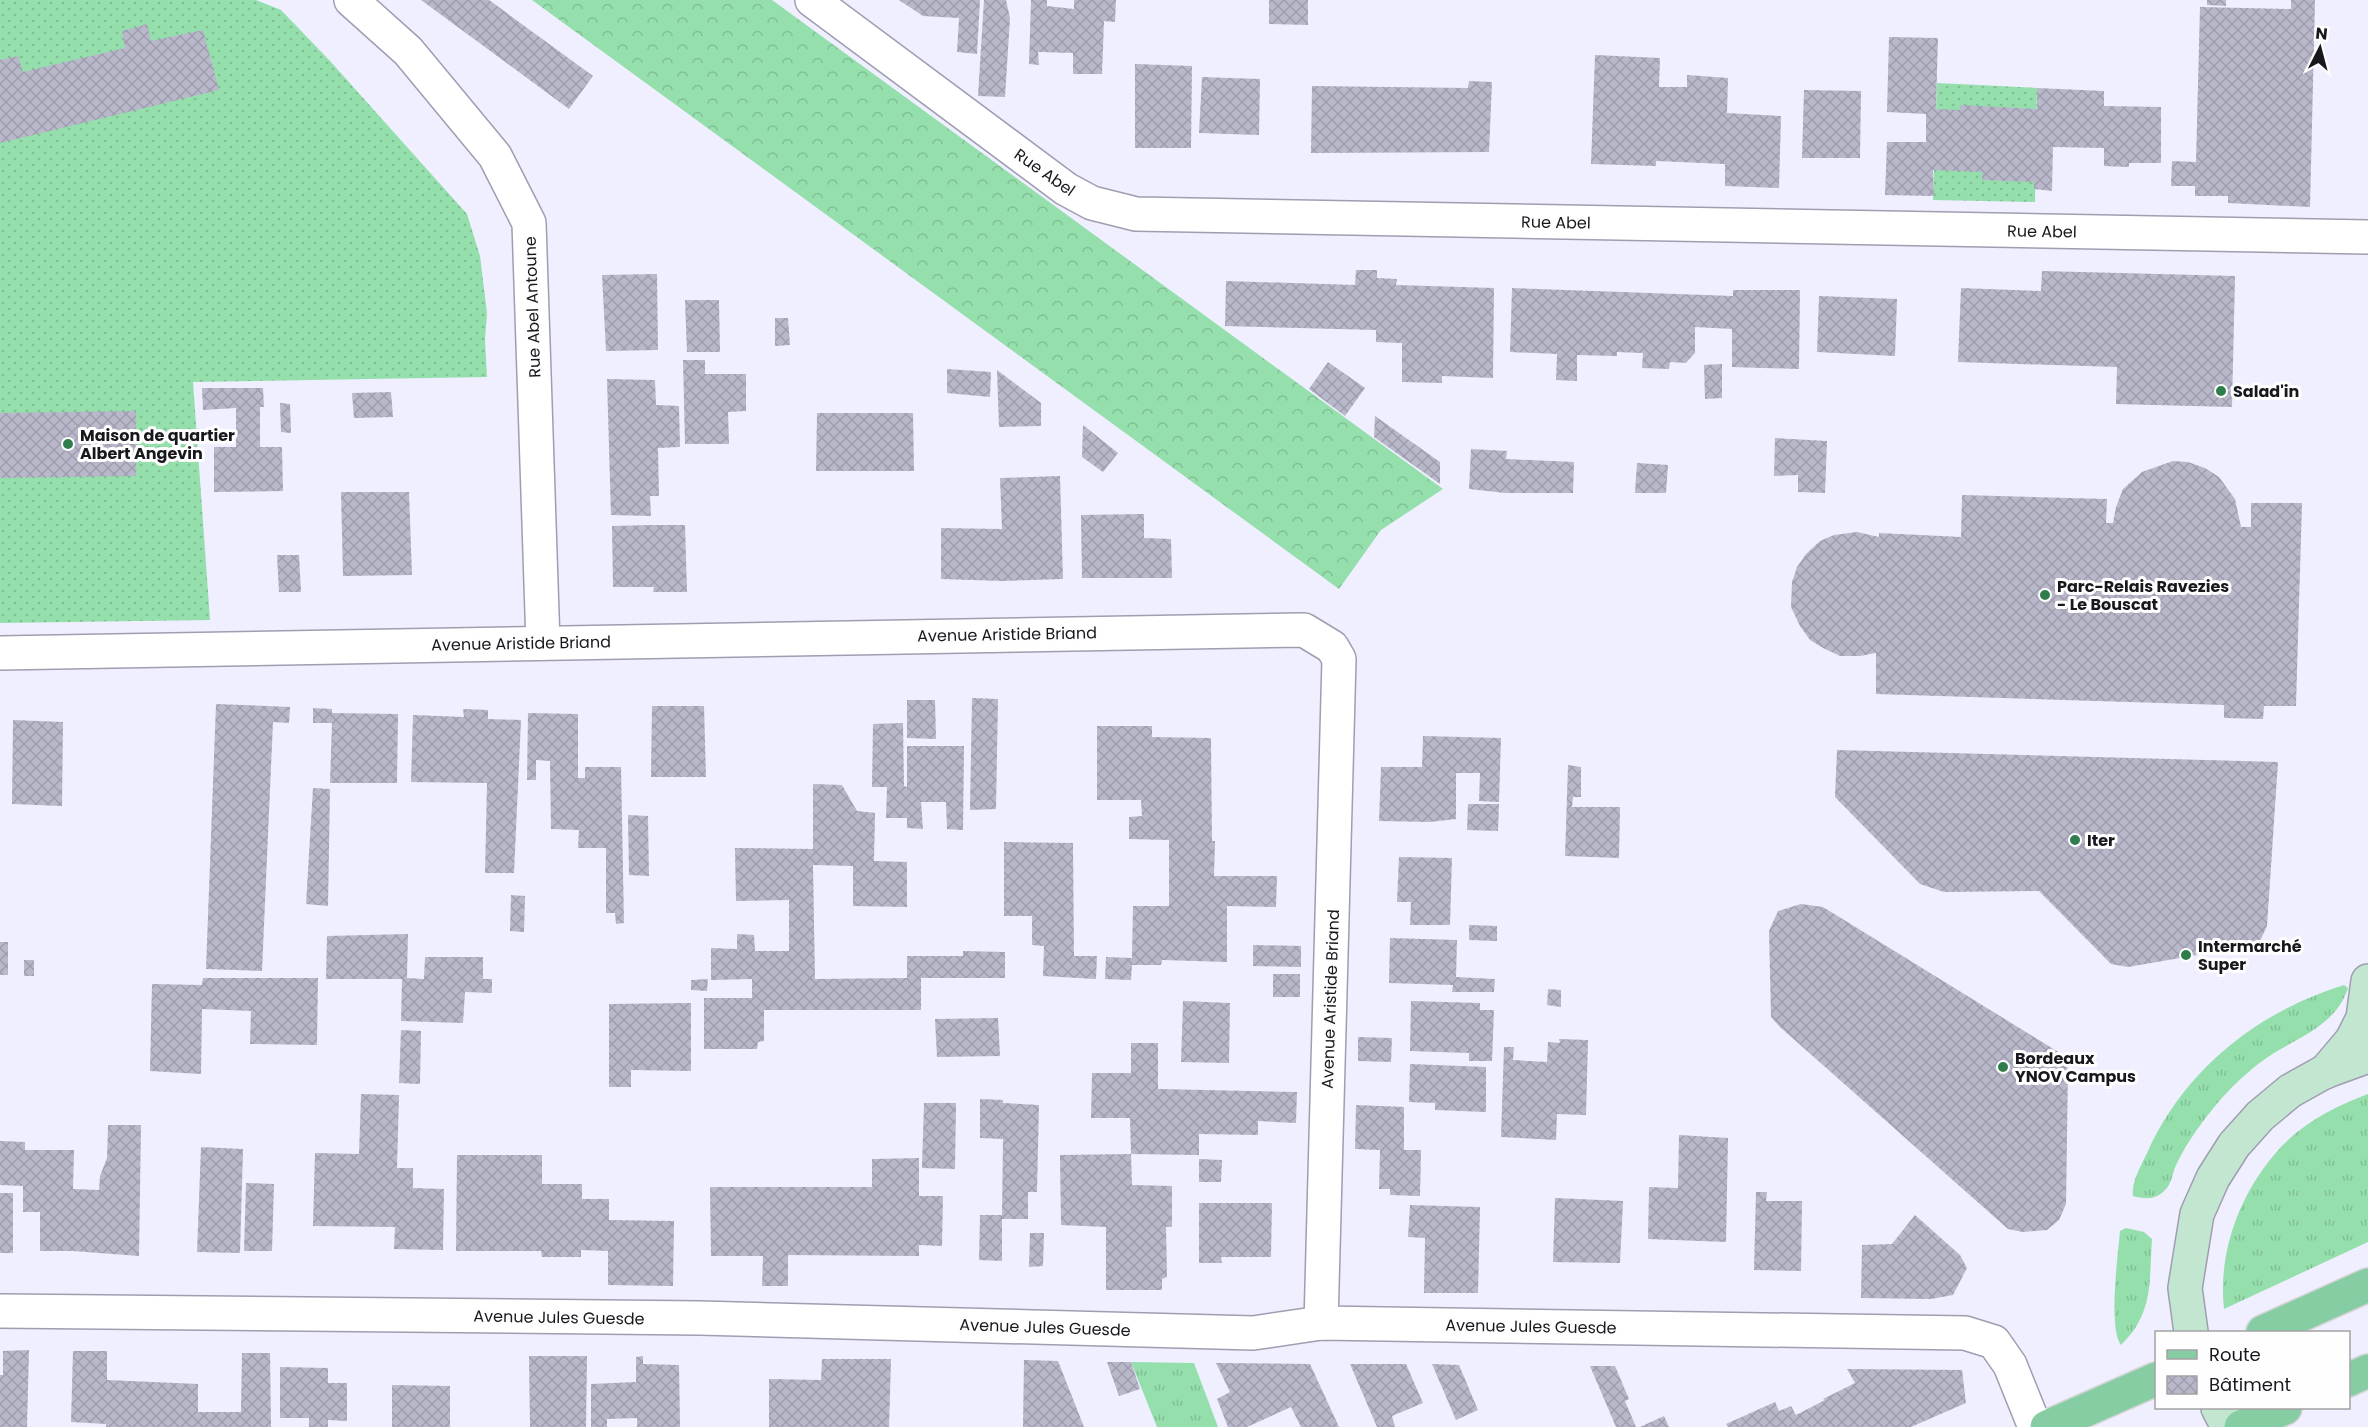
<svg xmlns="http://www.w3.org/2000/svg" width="2368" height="1427" font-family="Poppins,sans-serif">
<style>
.grass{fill:url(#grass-tufts)}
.forest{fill:url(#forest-crowns)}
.garden{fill:url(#garden-dots)}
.building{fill:url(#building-cross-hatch)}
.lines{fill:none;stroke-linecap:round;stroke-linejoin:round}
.minor-casing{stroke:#9f9eb1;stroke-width:36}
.secondary-casing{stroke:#9f9eb1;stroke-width:36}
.primary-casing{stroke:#d5d5d6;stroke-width:36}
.minor{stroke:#fff;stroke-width:33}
.secondary{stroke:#c3e6d1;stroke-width:33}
.primary{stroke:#87cda4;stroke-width:33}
.poi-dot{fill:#2f7d4d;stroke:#fefefe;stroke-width:2}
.labels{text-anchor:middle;stroke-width:6;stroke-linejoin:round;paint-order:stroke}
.street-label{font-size:16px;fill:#17171d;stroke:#fefefe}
.poi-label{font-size:16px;font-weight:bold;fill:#17171d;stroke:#fefefe;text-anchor:start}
</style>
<defs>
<pattern id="grass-tufts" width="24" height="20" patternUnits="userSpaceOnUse" patternTransform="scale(1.5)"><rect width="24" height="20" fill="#95dfac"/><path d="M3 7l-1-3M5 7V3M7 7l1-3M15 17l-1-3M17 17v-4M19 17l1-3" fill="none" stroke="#80bf94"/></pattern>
<pattern id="forest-crowns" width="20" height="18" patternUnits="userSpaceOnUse" patternTransform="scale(1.5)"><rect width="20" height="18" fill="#95dfac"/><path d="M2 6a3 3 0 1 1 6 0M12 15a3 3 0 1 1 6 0" fill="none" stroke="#80bf94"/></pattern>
<pattern id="garden-dots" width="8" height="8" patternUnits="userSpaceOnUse" patternTransform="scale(1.5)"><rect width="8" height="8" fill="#95dfac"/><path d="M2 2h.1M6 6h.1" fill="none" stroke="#80bf94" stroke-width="1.8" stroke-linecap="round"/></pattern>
<pattern id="building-cross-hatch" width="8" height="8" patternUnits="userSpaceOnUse" patternTransform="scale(1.5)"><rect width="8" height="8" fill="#b9b8cb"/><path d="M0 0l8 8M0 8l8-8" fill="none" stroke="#9e9dae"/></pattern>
</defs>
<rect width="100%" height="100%" fill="#efefff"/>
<g class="grass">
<path d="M2344 985 2348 988C2337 1023 2302 1036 2274 1053 2255 1065 2236 1082 2221 1099 2205 1118 2188 1140 2177 1163 2172 1173 2172 1185 2163 1192 2154 1200 2144 1199 2133 1196 2131 1182 2141 1166 2147 1153 2184 1070 2257 1012 2344 985Z"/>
<path d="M2368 1094V1242L2224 1309C2217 1247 2244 1182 2289 1139 2312 1118 2339 1105 2368 1094Z"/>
<path d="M2126 1228 2144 1232 2152 1239C2149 1282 2154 1313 2121 1345 2108 1328 2118 1255 2120 1231Z"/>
<path d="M1131 1362 1194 1363 1218 1427H1157Z"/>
</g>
<path class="forest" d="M532 0H772L1443 489 1381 530 1339 589Z"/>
<g class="garden">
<path d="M0 0H256L281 10 330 61 467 214 480 256 487 313 485 340 487 377 193 382 210 620 0 623Z"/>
<path d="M1937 83 2037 88 2035 202 1933 200Z"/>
</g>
<g class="building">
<path d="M421 0H489L593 76 569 109Z"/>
<path d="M899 0H980L977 54 957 52 959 18 923 16Z"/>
<path d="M984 0H1006L1010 18 1005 97 978 96Z"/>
<path d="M1031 0H1047V6L1074 9V0H1116L1115 22 1104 21 1102 74H1073V53L1038 52 1039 65 1029 64Z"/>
<path d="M1269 0H1308V25L1269 24Z"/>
<path d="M2207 0H2226V6L2207 5Z"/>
<path d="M2291 0H2315L2310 207 2228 203V196H2195V186H2171L2172 161 2196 162 2200 7 2291 9Z"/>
<path d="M147 24 151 41 203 30 219 90 0 143V60L18 56 23 72 125 48 122 31Z"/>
<path d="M1889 37 1938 38 1936 109 1960 110V105L2037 109V88L2104 91V106L2161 107V163H2129V167L2104 166V148L2053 147 2052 191 2034 189V182L1982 180V172L1933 170 1934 196 1885 195 1887 142H1926V114L1887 112Z"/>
<path d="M1595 55 1660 58 1659 87H1687V75L1728 78 1727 113 1781 116 1779 188 1725 186V164L1656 161V166L1591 164Z"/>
<path d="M1135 64 1192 66 1191 148H1135Z"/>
<path d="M1202 77 1260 79 1259 135 1199 133Z"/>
<path d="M1469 81 1492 82 1489 152 1311 153 1312 86 1468 88Z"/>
<path d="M1804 90 1861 91 1860 158H1802Z"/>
<path d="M1356 270H1377V278L1397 279 1396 285 1494 288 1493 378 1442 376V383L1402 382V343L1376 342V330L1225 326 1226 281 1355 285Z"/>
<path d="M2042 271 2235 276 2232 407 2116 404 2117 367 1958 362 1961 288 2041 291Z"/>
<path d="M657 274 658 350 606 351 602 275Z"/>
<path d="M1512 288 1733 296V290H1800L1799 369 1732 367V329L1695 327V353L1686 363 1670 362 1669 369 1642 368 1643 353 1617 352V356L1577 355V381L1556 380 1557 354 1510 352Z"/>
<path d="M1819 296 1897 299 1895 356 1817 352Z"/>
<path d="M685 300H719L720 352H687Z"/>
<path d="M775 318H788L790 345 775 346Z"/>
<path d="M683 360H705V374H746V411L728 412 729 444H685Z"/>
<path d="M1328 362 1365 388 1345 416 1309 389Z"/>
<path d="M1722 364V398L1705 399 1704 365Z"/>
<path d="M947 369 991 372 990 397 947 393Z"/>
<path d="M997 370 1041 403V426L999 427Z"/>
<path d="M607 379 655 380 656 405 679 406 680 447 658 448 659 496H650L651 516 611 515Z"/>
<path d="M202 388H263L264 407H260V447H282L283 491 214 492V447H236V408L203 410Z"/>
<path d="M391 392 393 417 354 418 352 393Z"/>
<path d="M280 403 290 404 291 433 281 432Z"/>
<path d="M136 411V476L0 478V413Z"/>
<path d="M817 413H913L914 471H816Z"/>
<path d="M1375 416 1440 462V484L1374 437Z"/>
<path d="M1083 425 1118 453 1103 472 1082 457Z"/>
<path d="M1775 438 1827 441 1825 493 1798 492V475L1774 476Z"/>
<path d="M1471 449 1507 451 1506 459 1574 462 1573 493H1505L1469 489Z"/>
<path d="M2173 461 2188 462 2205 468 2219 477 2235 499 2241 527H2251V503H2302L2296 706H2264L2263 719 2224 718V705L1876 694V653L1860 656H1840L1823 648 1810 640 1800 626 1791 607 1792 582 1797 567 1806 554 1820 541 1834 535 1857 532 1879 537V533L1961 537 1962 495 2107 499 2106 523H2113L2116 507 2123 489 2142 472Z"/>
<path d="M1637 463 1668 465 1666 493H1635Z"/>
<path d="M1060 476 1063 579 1003 581 941 579V528L1002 529 1000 478Z"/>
<path d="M341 492H409L412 575 343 576Z"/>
<path d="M1144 514V538L1171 539 1172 578H1082L1081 515Z"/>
<path d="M652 525H685L687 592H653L654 587H613L612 526Z"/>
<path d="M277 555H299L301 592H279Z"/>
<path d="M972 698 998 699 996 809 970 810Z"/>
<path d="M907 700H935L936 739 907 738Z"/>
<path d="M216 704 290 707 289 723 273 722 262 971 206 969Z"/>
<path d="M652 706H704L706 777H651Z"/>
<path d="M313 708 332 709V713L398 714 397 783H330L332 723H313Z"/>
<path d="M463 709 488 710V719L521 720 514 873H485L487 783 411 782 413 715 464 717Z"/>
<path d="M528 713 578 714V778H585V767H621L624 923 616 924 615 913H606V848H578L579 830 551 829 550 761 536 760V780H527Z"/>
<path d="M13 720 63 722 62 806 12 804Z"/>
<path d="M903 723 904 786 907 787V746H964L963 830 947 829 946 802H921L923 829 907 828V818H886L887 787H872L873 724Z"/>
<path d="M1097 726H1152V737L1211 738 1212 841H1215L1214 876H1277L1276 907 1227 906V962L1162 960 1161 965H1132L1131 980 1105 979 1106 957 1132 958 1133 906H1169V840L1129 839V817L1142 816 1141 800H1097Z"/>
<path d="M1423 736 1501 738 1499 802 1479 801 1480 773H1456V819L1430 822 1379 821 1381 767H1422Z"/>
<path d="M1837 750 2278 762 2267 926 2261 939 2249 946 2128 967 2111 964 2039 891 1944 892 1920 884 1835 797Z"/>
<path d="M1568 765 1581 767V797H1573L1572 807H1620L1619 858 1565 856Z"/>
<path d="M813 784 842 785 857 811 875 813 874 861 907 862V907L853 906V866L813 865 815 979 907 978V956H963V951L1005 952V978H921V1010H764V1041L758 1042 757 1049H704V998H752V979L711 980V948L737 949V934L754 935 755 951H789V900L736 901 735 848 813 849Z"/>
<path d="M313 788 330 789 328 906 306 904Z"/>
<path d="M1468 804H1499L1498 831 1467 830Z"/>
<path d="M628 815 648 816 649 876 629 875Z"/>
<path d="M1004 842 1073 843 1074 956H1097L1096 979 1043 976 1044 946 1032 945V916H1004Z"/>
<path d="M1399 857 1452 858 1450 925H1410L1411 902H1397Z"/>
<path d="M511 895 525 896 524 932 510 931Z"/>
<path d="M1801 904 1823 907 2060 1053 2068 1069 2066 1204 2059 1220 2047 1230 2023 1232 2008 1229 1780 1027 1771 1017 1769 931 1778 911Z"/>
<path d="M1469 925 1497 926V941L1469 940Z"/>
<path d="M408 934 407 978 424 979 425 957H483V979H492V993L465 992 463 1023 401 1021 402 979H326L327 936Z"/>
<path d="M1390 938 1457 940 1456 977 1495 979 1494 992H1452L1453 985 1389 983Z"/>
<rect x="0" y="942" width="8" height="33"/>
<path d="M1253 945 1301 946V967L1253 966Z"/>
<rect x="24" y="960" width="10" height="16"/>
<rect x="1273" y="974" width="27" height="23"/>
<path d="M203 978H318L317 1045 250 1044 251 1011 202 1009 201 1074 150 1071 152 984 202 985Z"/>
<path d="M708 979 707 991 691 990V980Z"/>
<path d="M1548 989 1561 990V1007L1547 1005Z"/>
<path d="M1183 1001 1230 1003 1229 1063 1181 1062Z"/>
<path d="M1411 1001 1480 1003V1010H1494L1492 1061H1469V1053L1410 1051Z"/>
<path d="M691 1003V1071L631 1070V1087H609V1004Z"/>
<path d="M998 1018 1000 1056 937 1057 935 1019Z"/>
<path d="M401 1030 421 1031 420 1084 399 1083Z"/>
<path d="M1358 1037 1392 1038 1391 1062 1358 1061Z"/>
<path d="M1559 1039 1588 1040 1586 1115 1557 1114 1556 1140 1501 1137 1504 1047H1514L1513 1060 1547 1062 1548 1042 1560 1043Z"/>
<path d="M1131 1043H1158V1089L1297 1092 1296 1123 1258 1121V1135L1199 1134V1155L1131 1154 1130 1118H1091L1092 1073H1131Z"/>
<path d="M1410 1064 1486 1067V1112L1435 1110V1103L1409 1102Z"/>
<path d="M361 1094 399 1095 397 1168H413V1188L444 1189 443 1250 394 1249 395 1227 313 1226 315 1153 359 1154Z"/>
<path d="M980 1099 1003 1100V1103L1039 1105 1037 1192H1028V1219H1002V1261L979 1260 980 1215H1002L1003 1139 980 1138Z"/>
<path d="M924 1103H956L955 1169 922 1168Z"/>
<path d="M1356 1105 1404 1107V1150H1421L1420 1196 1390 1195V1189H1379L1380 1150 1355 1149Z"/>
<path d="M108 1125H141L139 1256 73 1251H40V1212H23V1186L0 1185V1141L25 1142V1150H74L73 1189 99 1190 100 1176 107 1158Z"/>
<path d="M1679 1135 1728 1138 1726 1242 1648 1239 1649 1187 1678 1188Z"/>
<path d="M201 1147 243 1149 240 1253 197 1252Z"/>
<path d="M1131 1154 1132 1185 1172 1186V1227H1166L1167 1277 1162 1279V1290H1106V1227L1061 1225 1060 1155Z"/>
<path d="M457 1155H542V1184H582V1199H609V1220L674 1221 673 1286 608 1285V1251L581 1250V1257H542L541 1251H456Z"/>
<path d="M919 1158V1196H943L942 1246 919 1245V1256L788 1255V1286H762L763 1256H711L710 1187H872V1159Z"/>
<path d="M1199 1159 1222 1160 1221 1182H1199Z"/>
<path d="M246 1183 274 1184 272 1251H244Z"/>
<path d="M1756 1192H1767L1766 1201H1802L1801 1271 1754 1270Z"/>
<rect x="0" y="1193" width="13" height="60"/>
<path d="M1555 1198 1623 1201 1620 1263 1553 1262Z"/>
<path d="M1199 1203H1272L1271 1257H1221L1222 1263H1199Z"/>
<path d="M1410 1205 1480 1207 1478 1293H1424L1425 1238 1408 1237Z"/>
<path d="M1915 1215 1960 1255 1967 1268 1953 1295 1931 1299 1861 1298 1862 1245 1892 1244Z"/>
<path d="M1030 1233H1044L1043 1266 1029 1267Z"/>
<path d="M29 1350 27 1427H0V1375H3V1351Z"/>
<path d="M73 1351H107V1380L198 1384V1412H241L242 1353H270L271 1427H106V1424L71 1422Z"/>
<path d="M529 1356H587L586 1427H530Z"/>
<path d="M643 1356V1364L679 1365 680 1427H637V1418L607 1419V1427H591V1384L636 1382V1357Z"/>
<path d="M822 1359H891L889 1427H769V1379L821 1380Z"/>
<path d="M1024 1360 1058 1361 1084 1427H1023Z"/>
<path d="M1107 1362H1131L1140 1389 1119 1396Z"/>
<path d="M1216 1363 1310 1364 1339 1427H1301L1291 1407 1247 1427H1228L1217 1399 1230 1392Z"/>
<path d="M1350 1364H1406L1423 1403 1392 1416 1395 1427H1377Z"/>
<path d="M1432 1364 1459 1365 1478 1410 1456 1420Z"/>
<path d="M1590 1366H1615L1629 1399 1625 1401 1636 1427H1616Z"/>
<path d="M280 1367 328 1368V1383H347V1421L328 1420V1427H309V1418H280Z"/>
<path d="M1847 1369 1962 1370 1966 1403 1911 1427H1728L1726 1424 1775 1402 1779 1411 1791 1406 1796 1415 1825 1400 1823 1399 1855 1383Z"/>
<path d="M392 1385 450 1386V1427H392Z"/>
<path d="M1664 1416 1669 1427H1640Z"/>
</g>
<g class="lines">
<defs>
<g id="minor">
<path d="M351 0 408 51 495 156 529 223 543 643"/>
<path d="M812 0 1066 189 1092 203 1136 214 2368 237"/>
<path d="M0 653 1304 630 1332 647 1339 659 1321 1323"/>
<path d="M0 1311 700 1318 1253 1333 1321 1323 1965 1333 1994 1342 2010 1365 2035 1427"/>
</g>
<g id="secondary">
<path d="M2325 1072 2352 1040 2363 1018 2368 981"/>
<path d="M2191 1332 2185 1288 2197 1214 2213 1178 2234 1145 2260 1116 2290 1091 2324 1072 2368 1056"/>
<path d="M2218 1408 2228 1427"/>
</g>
<g id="primary">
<path d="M2263 1332 2368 1285"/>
<path d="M2348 1380 2368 1371"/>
<path d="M2047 1427 2156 1379"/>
<path d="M2241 1427 2285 1408"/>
</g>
</defs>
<use href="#minor" class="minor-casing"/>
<use href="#secondary" class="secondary-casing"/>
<use href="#primary" class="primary-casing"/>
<use href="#minor" class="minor"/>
<use href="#secondary" class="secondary"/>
<use href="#primary" class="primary"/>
</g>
<g class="poi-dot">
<circle cx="2221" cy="391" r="6"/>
<circle cx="68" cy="444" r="6"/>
<circle cx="2045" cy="595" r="6"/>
<circle cx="2075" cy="840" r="6"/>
<circle cx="2186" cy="955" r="6"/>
<circle cx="2003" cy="1067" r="6"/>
</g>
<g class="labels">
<g class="street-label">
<text transform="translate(1045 172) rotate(35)" y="6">Rue Abel</text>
<text transform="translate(1556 222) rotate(1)" y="6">Rue Abel</text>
<text transform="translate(2042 231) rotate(1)" y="6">Rue Abel</text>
<text transform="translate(532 307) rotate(-92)" y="6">Rue Abel Antoune</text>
<text transform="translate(1007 634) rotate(-1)" y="6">Avenue Aristide Briand</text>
<text transform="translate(521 643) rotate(-1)" y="6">Avenue Aristide Briand</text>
<text transform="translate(1330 999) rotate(-88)" y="6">Avenue Aristide Briand</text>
<text transform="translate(559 1317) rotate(1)" y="6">Avenue Jules Guesde</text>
<text transform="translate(1531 1326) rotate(1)" y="6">Avenue Jules Guesde</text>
<text transform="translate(1045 1327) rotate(2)" y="6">Avenue Jules Guesde</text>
</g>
<g class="poi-label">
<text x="2233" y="397">Salad'in</text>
<text x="80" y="441">Maison de quartier<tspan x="80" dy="18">Albert Angevin</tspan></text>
<text x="2057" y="592">Parc-Relais Ravezies<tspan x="2057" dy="18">- Le Bouscat</tspan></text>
<text x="2087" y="846">Iter</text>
<text x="2198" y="952">Intermarché<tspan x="2198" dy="18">Super</tspan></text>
<text x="2015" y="1064">Bordeaux<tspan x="2015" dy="18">YNOV Campus</tspan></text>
</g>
</g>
<rect x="2155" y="1331" width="195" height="78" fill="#fefefe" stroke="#a2a2a4" stroke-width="1.5"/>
<rect x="2167" y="1350" width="30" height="9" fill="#87cda4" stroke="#a2a2a4" stroke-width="1.5"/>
<text x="2209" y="1361" font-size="18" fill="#17171d">Route</text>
<rect x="2167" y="1376" width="30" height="18" fill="url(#building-cross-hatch)" stroke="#a2a2a4" stroke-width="1.5"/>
<text x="2209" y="1391" font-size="18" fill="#17171d">Bâtiment</text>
<g transform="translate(2320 48) rotate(6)" stroke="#fefefe" stroke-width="4.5" paint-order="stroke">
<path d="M0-4.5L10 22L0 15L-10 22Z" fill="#17171d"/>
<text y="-9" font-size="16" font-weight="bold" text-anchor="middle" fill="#17171d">N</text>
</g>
</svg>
